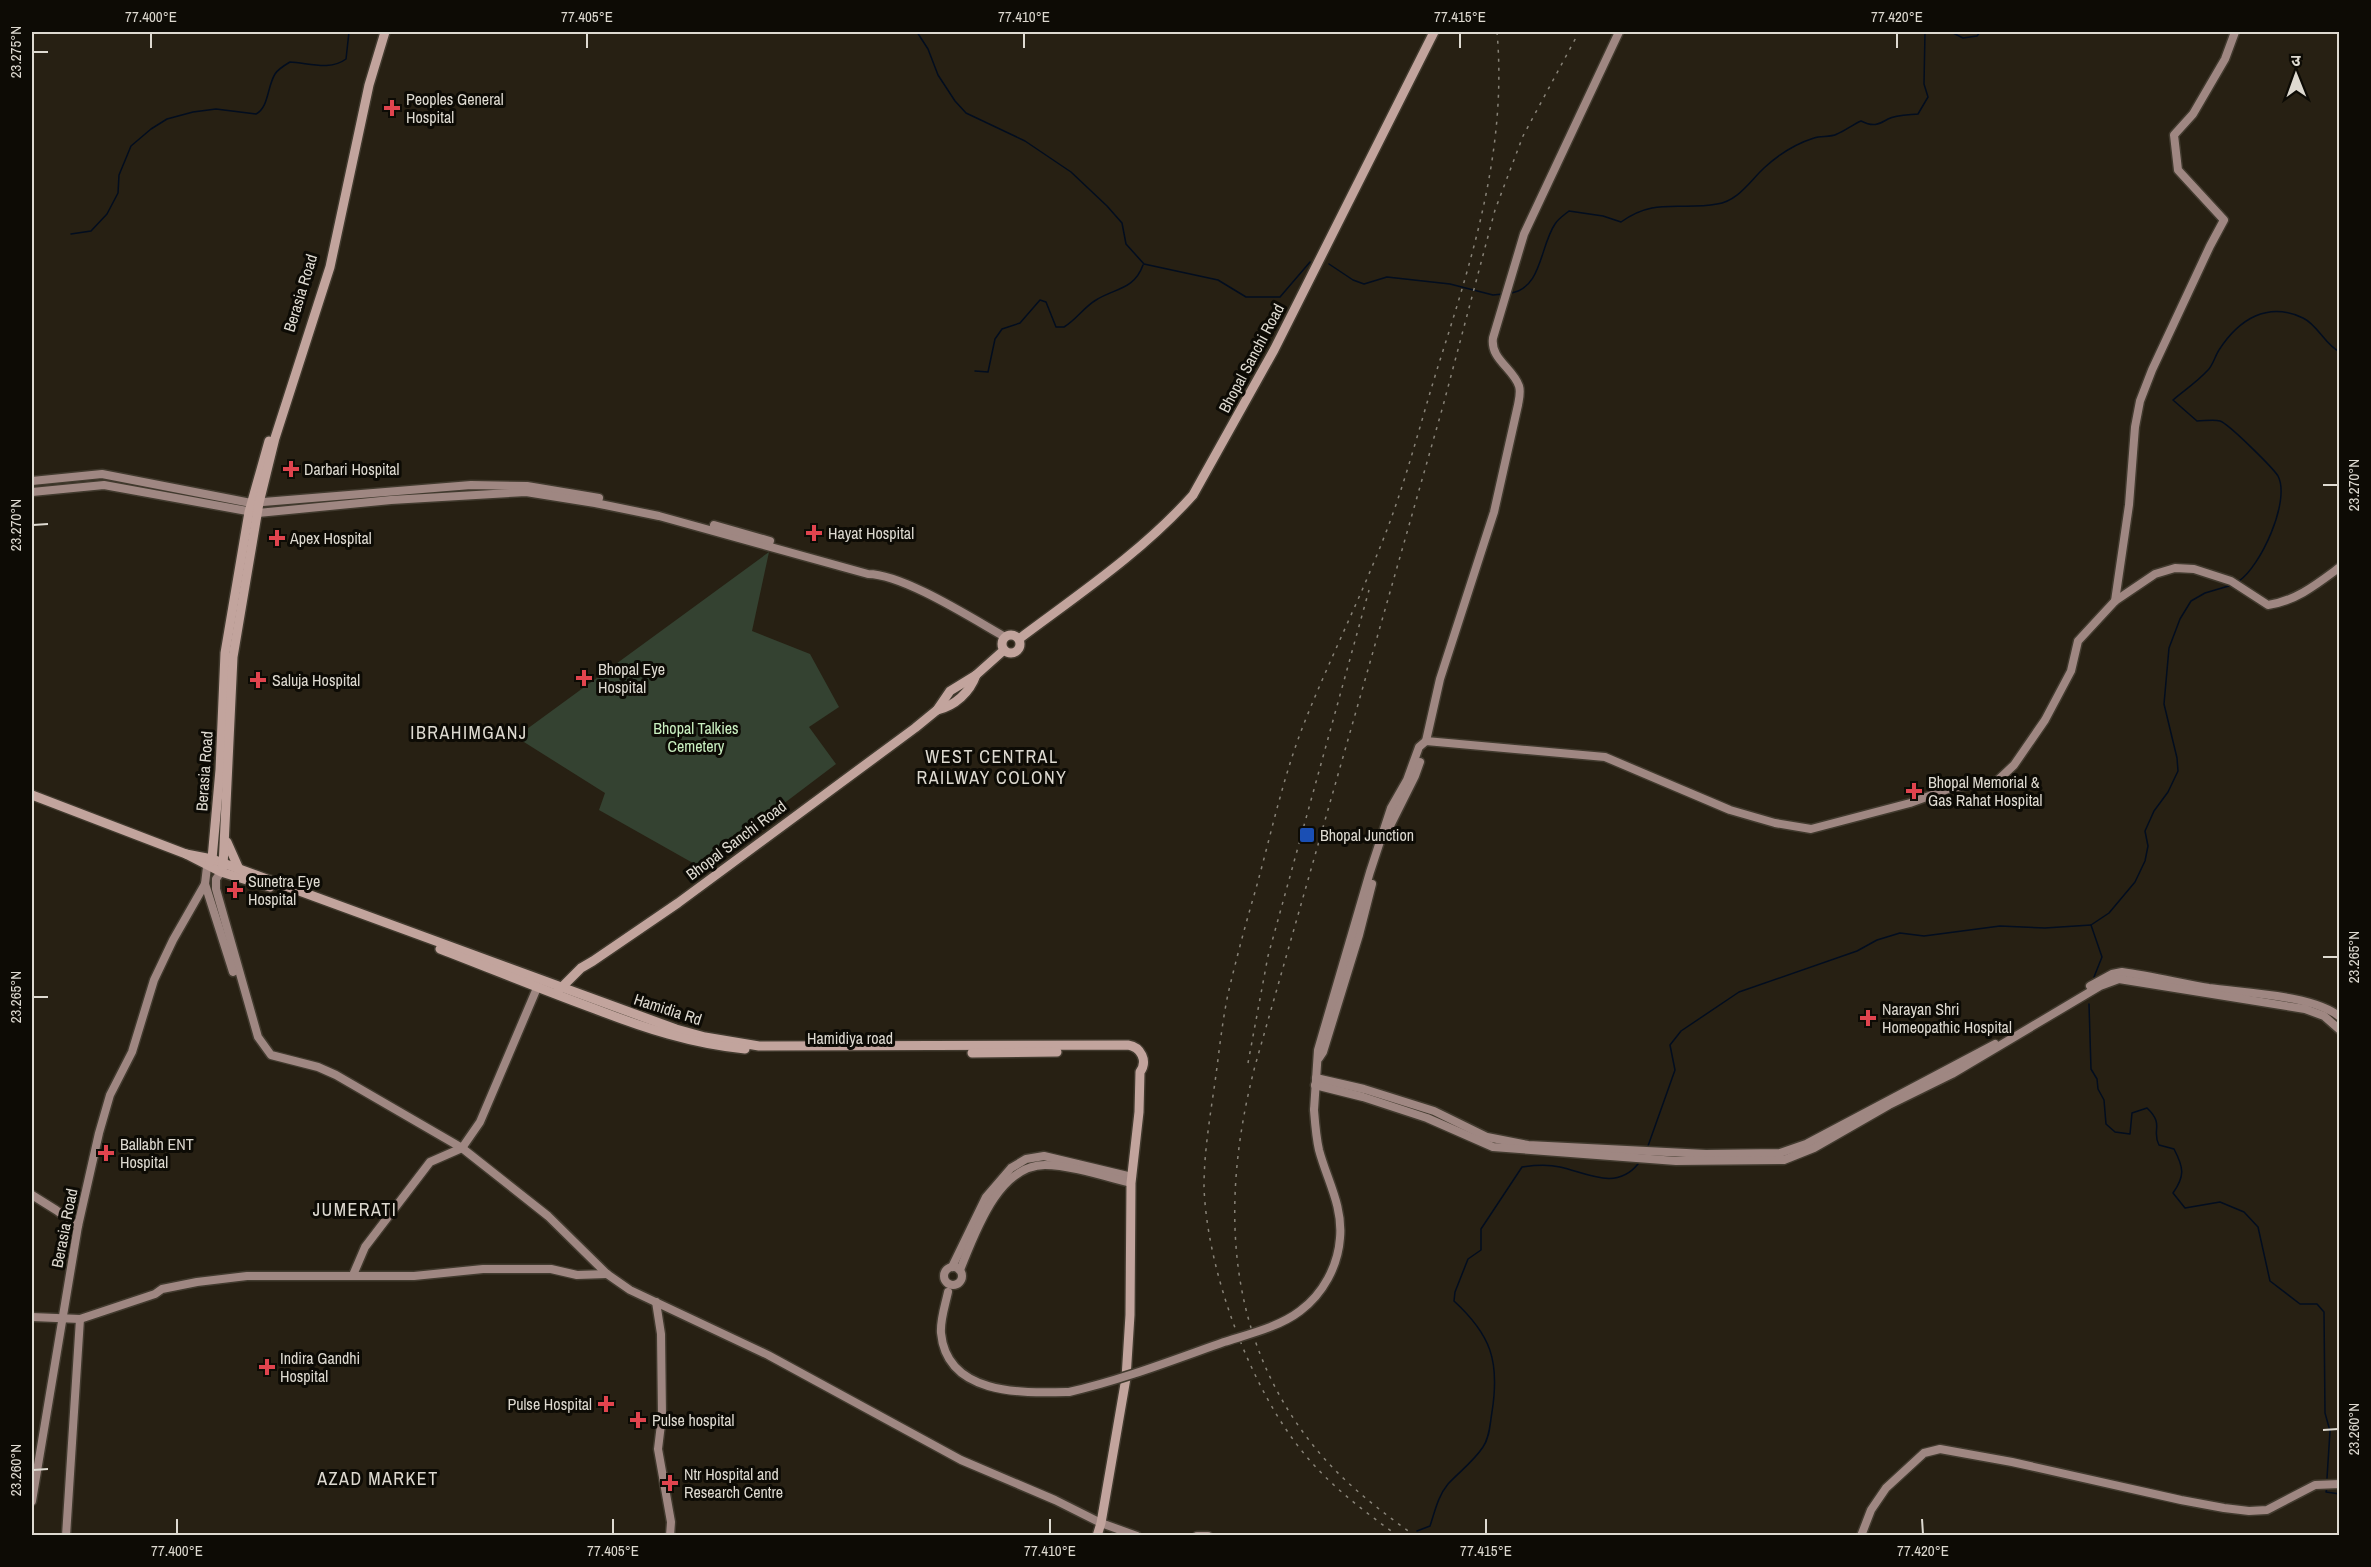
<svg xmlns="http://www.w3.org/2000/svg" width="2371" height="1567" font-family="'Archivo Narrow','Noto Sans Devanagari',sans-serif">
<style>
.green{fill:#344231}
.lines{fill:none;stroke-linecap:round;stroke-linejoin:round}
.stream{stroke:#020d1f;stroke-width:1.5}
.secondary-casing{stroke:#413a2e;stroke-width:11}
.primary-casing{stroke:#413a2e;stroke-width:12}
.secondary{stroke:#9f8782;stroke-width:8}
.primary{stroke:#c2a49d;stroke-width:9}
.rail{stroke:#888378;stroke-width:1.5;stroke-dasharray:3 6;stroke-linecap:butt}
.secondary-bridge-casing{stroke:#413a2e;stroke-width:11;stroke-linecap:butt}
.secondary-bridge{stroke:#9f8782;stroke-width:8}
.ticks{fill:none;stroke:#dedad1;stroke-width:2}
.health-dot{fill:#e0444e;stroke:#0d0b05;stroke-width:2}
.transit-dot{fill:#1a4fb4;stroke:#0d0b05;stroke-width:2}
.labels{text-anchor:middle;stroke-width:6;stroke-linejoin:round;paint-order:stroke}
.poi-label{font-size:16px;fill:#dedad1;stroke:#0d0b05;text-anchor:start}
.street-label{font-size:16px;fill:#dedad1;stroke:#0d0b05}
.park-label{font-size:16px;fill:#c9efc0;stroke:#0d0b05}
.neighbourhood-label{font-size:18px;letter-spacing:1.5px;fill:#dedad1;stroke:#0d0b05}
.neatline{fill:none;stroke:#dedad1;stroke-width:2}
.ticks-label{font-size:15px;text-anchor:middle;fill:#dedad1}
</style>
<rect width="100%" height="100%" fill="#272013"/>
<path class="green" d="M769 552 752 631 810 654 839 707 809 727 836 764 700 867 599 810 605 793 516 737Z"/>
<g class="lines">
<g class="stream">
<path d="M917 32 928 49 938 75 955 101 966 113 1025 141 1071 172 1107 206 1122 223 1126 244 1144 264 1218 280 1246 297H1280L1310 262"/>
<path d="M1951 32 1963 38 1977 36 1980 32"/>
<path d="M71 234 91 231 107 214 118 193 119 175 131 146 151 129 167 119 193 112 216 109 256 114C269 107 267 87 275 74 278 69 285 65 290 62 309 63 330 71 346 59L349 32"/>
<path d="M1329 264 1353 280 1364 284 1387 277 1450 284 1493 295 1503 294"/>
<path d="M1511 293C1542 288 1540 246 1555 224 1558 219 1564 215 1569 211L1603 216 1621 222C1655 197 1680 211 1717 204 1738 201 1750 181 1764 168 1778 155 1795 144 1814 138 1821 135 1830 138 1837 134 1845 131 1852 125 1861 121 1873 127 1878 125 1888 119 1896 115 1909 115 1918 114L1928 97 1924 84 1925 32"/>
<path d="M975 371 988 372 995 339 1002 329 1020 323 1040 300 1046 302 1056 327H1064C1076 320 1084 307 1096 300 1115 288 1134 290 1143 265"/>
<path d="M2239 581C2260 567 2291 501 2278 476 2273 468 2229 424 2220 421 2214 419 2204 421 2197 421L2173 400C2185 390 2198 381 2208 370 2213 365 2215 356 2219 350 2239 319 2268 301 2303 318 2318 325 2325 345 2340 352"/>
<path d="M2091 925 2102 957 2094 977"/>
<path d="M2089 1004 2091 1069 2097 1079 2098 1089 2104 1100 2106 1124 2115 1132 2130 1134 2132 1113 2147 1108C2165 1125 2151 1130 2159 1145L2174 1149C2184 1168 2185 1176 2173 1193L2185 1208 2220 1202 2244 1212 2258 1227 2270 1281 2300 1304H2317L2324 1312 2325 1413 2330 1431 2327 1478"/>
<path d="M1648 1146 1675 1070 1670 1045 1681 1031 1739 992 1857 951 1877 940 1900 933 1924 936 2000 926 2045 928 2091 925 2109 913 2135 882 2145 861 2148 846 2145 831 2154 811 2168 792 2178 771 2177 758 2164 704 2169 648 2180 619 2191 601 2205 593 2232 585"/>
<path d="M2327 1488 2326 1492 2340 1494"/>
<path d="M1417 1531 1430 1526C1435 1511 1438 1496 1448 1484 1460 1471 1473 1462 1483 1447 1490 1437 1490 1423 1492 1412 1500 1361 1491 1335 1454 1301L1455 1292 1468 1259 1481 1250V1229L1522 1167C1535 1165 1547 1164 1560 1167 1587 1173 1616 1191 1638 1164"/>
</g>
<defs>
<g id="secondary">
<path d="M32 481 102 474 251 503 471 485 527 486 599 498"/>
<path d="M32 492 104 485 258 513 391 500 526 492 595 503 659 516 868 574C903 574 973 619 1005 637"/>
<path d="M714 525 770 541"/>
<path d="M2115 601 2129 505 2135 427 2140 401 2152 370 2210 246 2224 220 2178 170 2174 135 2193 114 2225 59 2235 32"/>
<path d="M1426 741 1440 679 1494 512 1518 405C1519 399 1521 392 1519 386 1513 368 1490 359 1493 338L1524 234 1619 32"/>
<path d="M1390 826 1415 776 1420 762"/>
<path d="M221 872 216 879V889L258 1037 271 1055 318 1067 336 1075 462 1148 548 1216 607 1274 630 1290 768 1355 961 1460 1055 1500 1101 1523 1137 1536"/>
<path d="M205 884 233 972"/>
<path d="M2090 986 2112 974 2122 972C2151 976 2180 983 2209 988 2244 993 2314 995 2340 1017"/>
<path d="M1319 1058 1323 1052 1359 935 1372 884"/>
<path d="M1316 1078 1364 1089 1434 1111 1487 1137 1528 1145 1706 1154 1780 1153 1806 1144 1995 1044"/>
<path d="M1315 1085 1363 1097 1427 1118 1493 1147 1676 1161 1784 1160 1814 1148 1889 1105 1952 1074 2100 986 2119 979 2305 1009 2324 1016 2340 1030"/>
<path d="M1314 1110 1318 1050 1370 872 1391 808 1407 780 1419 747 1426 741 1605 757 1730 810 1775 823 1811 829 1910 803 1951 788 1997 781 2014 765 2045 720 2071 671 2078 641 2115 601 2155 574 2175 568 2194 569 2231 581 2268 605C2296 601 2317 584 2340 567"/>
<path d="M32 1195 56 1210 78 1226"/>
<circle cx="953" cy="1276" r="9"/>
<path d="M952 1267 986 1197 1011 1168 1026 1159 1044 1156 1132 1177"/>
<path d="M960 1270C975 1233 998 1165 1045 1165 1070 1165 1107 1177 1131 1183"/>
<path d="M353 1275 365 1247 430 1162 462 1148 480 1122 537 988"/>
<path d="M948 1292C945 1306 940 1320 941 1333 947 1396 1023 1393 1069 1392"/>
<path d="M656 1302 661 1334 662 1416 658 1449 671 1522 670 1536"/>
<path d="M32 1317 80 1319 155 1294 162 1289 197 1282 247 1276H414L483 1269H551L577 1275 607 1274"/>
<path d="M32 1501 78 1226 99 1133 110 1095 132 1052 154 980 173 940 205 884 207 867"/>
<path d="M66 1536 80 1319"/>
<path d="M1197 1536H1208"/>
<path d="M1861 1536 1871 1510 1886 1488 1924 1453 1940 1449 2012 1462 2181 1500 2224 1508 2249 1511 2267 1510 2315 1485 2340 1484"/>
</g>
<g id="primary">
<circle cx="1011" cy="644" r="9"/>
<path d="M1019 639C1079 594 1142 552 1193 495L1274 350 1434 32"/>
<path d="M937 710C955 706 970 692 976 675"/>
<path d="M32 795 186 854 221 872 270 887"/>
<path d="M227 842 239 869"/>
<path d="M186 854 212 859 676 1029 705 1037 759 1046 1128 1045C1141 1047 1148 1061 1140 1072L1139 1112 1131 1183 1130 1315 1126 1378 1101 1523 1097 1536"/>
<path d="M210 862 212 859 220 770 225 653 249 512 269 441"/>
<path d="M223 867 233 657 259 503 275 438 330 267 369 85 385 32"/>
<path d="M440 949C492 969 543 990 595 1009 644 1028 692 1044 745 1049"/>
<path d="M558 991 581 968 593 961 678 903 915 728 937 710 950 691 976 675 1004 650"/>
<path d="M972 1053 1057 1052"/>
</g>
</defs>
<use href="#secondary" class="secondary-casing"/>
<use href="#primary" class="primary-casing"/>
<use href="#secondary" class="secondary"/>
<use href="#primary" class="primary"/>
<g class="rail">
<path d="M1248 1063 1268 956 1369 590"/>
<path d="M1398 1536C1365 1512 1333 1488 1306 1456 1251 1391 1207 1272 1204 1187 1204 1152 1210 1117 1215 1082 1219 1053 1222 1023 1228 994 1236 960 1245 926 1255 892 1271 835 1283 776 1305 721 1331 656 1363 593 1388 527 1409 471 1423 413 1441 357 1475 250 1507 145 1497 32"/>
<path d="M1415 1536C1382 1512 1349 1487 1322 1456 1225 1344 1219 1204 1255 1066L1443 406 1495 210 1523 136 1579 32"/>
</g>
<defs>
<path id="secondary-bridge" d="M1069 1392C1122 1380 1173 1360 1224 1342 1249 1334 1279 1327 1300 1311 1323 1294 1338 1266 1340 1238 1343 1206 1327 1180 1319 1150 1316 1137 1315 1123 1314 1110"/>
</defs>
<use href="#secondary-bridge" class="secondary-bridge-casing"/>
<use href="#secondary-bridge" class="secondary-bridge"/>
</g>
<path class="ticks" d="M151 33V48M587 33V48M1024 33V48M1460 33V48M1897 33V48M33 52H48M2323 485H2338M33 525 48 524M2323 957H2338M33 997H48M2323 1430 2338 1429M33 1470 48 1469M177 1519V1534M613 1519V1534M1050 1519V1534M1486 1519V1534M1922 1519 1923 1534"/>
<g class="health-dot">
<path d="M389 99h6v6h6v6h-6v6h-6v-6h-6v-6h6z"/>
<path d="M288 460h6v6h6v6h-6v6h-6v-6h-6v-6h6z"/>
<path d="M811 524h6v6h6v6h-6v6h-6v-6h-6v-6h6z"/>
<path d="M274 529h6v6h6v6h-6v6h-6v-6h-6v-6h6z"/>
<path d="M581 669h6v6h6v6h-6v6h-6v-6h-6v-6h6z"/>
<path d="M255 671h6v6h6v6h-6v6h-6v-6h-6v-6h6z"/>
<path d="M1911 782h6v6h6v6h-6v6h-6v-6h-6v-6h6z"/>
<path d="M232 881h6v6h6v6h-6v6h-6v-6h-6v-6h6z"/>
<path d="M1865 1009h6v6h6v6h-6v6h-6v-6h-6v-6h6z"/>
<path d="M103 1144h6v6h6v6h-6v6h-6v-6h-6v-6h6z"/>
<path d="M264 1358h6v6h6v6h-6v6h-6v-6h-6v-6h6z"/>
<path d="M603 1395h6v6h6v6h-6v6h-6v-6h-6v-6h6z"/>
<path d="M635 1411h6v6h6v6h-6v6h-6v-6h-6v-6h6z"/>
<path d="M667 1474h6v6h6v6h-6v6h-6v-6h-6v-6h6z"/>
</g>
<rect class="transit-dot" x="1299" y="827" width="16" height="16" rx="3"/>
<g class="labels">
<g class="poi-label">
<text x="406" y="105">Peoples General<tspan x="406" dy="18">Hospital</tspan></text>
<text x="304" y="475">Darbari Hospital</text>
<text x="828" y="539">Hayat Hospital</text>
<text x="290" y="544">Apex Hospital</text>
<text x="598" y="675">Bhopal Eye<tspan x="598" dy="18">Hospital</tspan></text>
<text x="272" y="686">Saluja Hospital</text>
<text x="1928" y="788">Bhopal Memorial &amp;<tspan x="1928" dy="18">Gas Rahat Hospital</tspan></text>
<text x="1320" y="841">Bhopal Junction</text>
<text x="248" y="887">Sunetra Eye<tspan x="248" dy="18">Hospital</tspan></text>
<text x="1882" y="1015">Narayan Shri<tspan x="1882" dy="18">Homeopathic Hospital</tspan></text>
<text x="120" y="1150">Ballabh ENT<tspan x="120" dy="18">Hospital</tspan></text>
<text x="280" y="1364">Indira Gandhi<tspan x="280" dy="18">Hospital</tspan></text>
<text x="592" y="1410" text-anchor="end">Pulse Hospital</text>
<text x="652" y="1426">Pulse hospital</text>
<text x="684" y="1480">Ntr Hospital and<tspan x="684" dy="18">Research Centre</tspan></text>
</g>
<g class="street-label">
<text transform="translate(300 293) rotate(-73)" y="6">Berasia Road</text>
<text transform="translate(1251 358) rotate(-62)" y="6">Bhopal Sanchi Road</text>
<text transform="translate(204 771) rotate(-86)" y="6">Berasia Road</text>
<text transform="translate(736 840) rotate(-37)" y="6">Bhopal Sanchi Road</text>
<text transform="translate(668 1009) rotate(18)" y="6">Hamidia Rd</text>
<text x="850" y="1044">Hamidiya road</text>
<text transform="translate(64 1228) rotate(-79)" y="6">Berasia Road</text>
</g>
<g class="park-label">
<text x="696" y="734">Bhopal Talkies<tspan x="696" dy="18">Cemetery</tspan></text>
</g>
<g class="neighbourhood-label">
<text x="469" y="739">IBRAHIMGANJ</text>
<text x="992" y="763">WEST CENTRAL<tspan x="992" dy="21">RAILWAY COLONY</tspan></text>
<text x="355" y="1216">JUMERATI</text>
<text x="378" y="1485">AZAD MARKET</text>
</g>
</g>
<rect width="2371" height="1567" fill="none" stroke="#0d0b05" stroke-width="66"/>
<g transform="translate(2296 75) rotate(359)" stroke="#0d0b05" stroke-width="4.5" paint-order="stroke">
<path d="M0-4.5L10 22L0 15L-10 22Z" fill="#dedad1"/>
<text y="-9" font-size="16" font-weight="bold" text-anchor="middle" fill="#dedad1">उ</text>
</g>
<rect x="33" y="33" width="2305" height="1501" class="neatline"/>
<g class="ticks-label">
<text x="151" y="22">77.400°E</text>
<text x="587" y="22">77.405°E</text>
<text x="1024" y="22">77.410°E</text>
<text x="1460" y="22">77.415°E</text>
<text x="1897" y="22">77.420°E</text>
<text transform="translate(16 52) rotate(-90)" y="5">23.275°N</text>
<text transform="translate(2354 485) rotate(-90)" y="5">23.270°N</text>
<text transform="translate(16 525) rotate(-90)" y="5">23.270°N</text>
<text transform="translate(2354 957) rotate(-90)" y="5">23.265°N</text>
<text transform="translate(16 997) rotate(-90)" y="5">23.265°N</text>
<text transform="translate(2354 1429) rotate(-90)" y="5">23.260°N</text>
<text transform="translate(16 1470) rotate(-90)" y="5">23.260°N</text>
<text x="177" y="1556">77.400°E</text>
<text x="613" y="1556">77.405°E</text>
<text x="1050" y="1556">77.410°E</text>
<text x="1486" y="1556">77.415°E</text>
<text x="1923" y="1556">77.420°E</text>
</g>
</svg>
